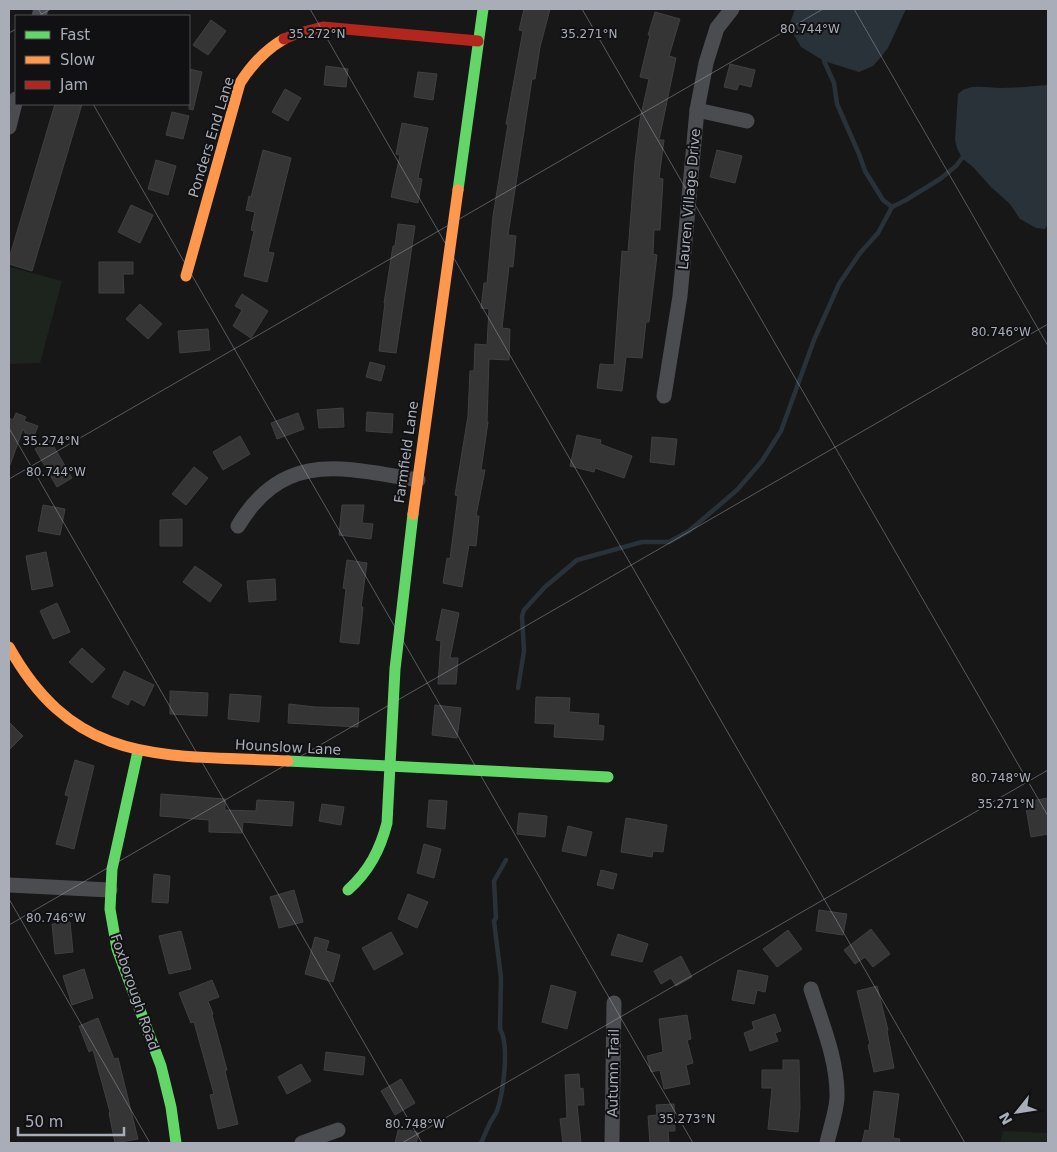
<svg xmlns="http://www.w3.org/2000/svg" width="1057" height="1152" font-family="'DejaVu Sans',sans-serif">
<style>
.green{fill:#1d241e}
.water{fill:#2a3239}
.lines{fill:none;stroke-linecap:round;stroke-linejoin:round}
.stream{stroke:#2a3239;stroke-width:4.5}
.building{fill:#353536;stroke:#3f4043}
.street{stroke:#4b4c50;stroke-width:15}
.fast{stroke:#63d668;stroke-width:11}
.slow{stroke:#ff974d;stroke-width:11}
.jam{stroke:#b3261e;stroke-width:11}
.ticks{fill:none;stroke:#a8adb8;stroke-width:1;stroke-opacity:0.45}
.labels{text-anchor:middle;stroke-width:4;stroke-linejoin:round;paint-order:stroke}
.street-label{font-size:14px;fill:#a8adb8;stroke:#111113}
.ticks-label{font-size:12px;text-anchor:middle;fill:#a8adb8;stroke:#111113;stroke-width:4;stroke-linejoin:round;paint-order:stroke}
</style>
<rect width="100%" height="100%" fill="#171717"/>
<g class="green">
<path d="M9 267 62 281 40 363 9 364Z"/>
<path d="M1003 1131 1048 1133V1143H1000Z"/>
</g>
<g class="water">
<path d="M795 9H906L888 48 880 58 873 66 859 72 824 61 801 47 789 26Z"/>
<path d="M1048 85V224L1045 229 1036 228 1020 219 1010 204 991 187 973 167 962 158 957 148 955 140 958 94C969 83 986 88 1000 88 1016 88 1033 86 1048 85Z"/>
</g>
<g class="lines">
<g class="stream">
<path d="M826 56 824 61 834 83 837 104 859 154 865 171 883 200 892 207"/>
<path d="M518 688 524 651 522 616 524 610 545 587 577 560 642 542H669L689 531 737 490 762 461 781 431 814 340 839 284 860 253 878 233 892 207 906 200 940 179 956 166 962 158 967 157"/>
<path d="M481 1143C484 1137 486 1131 489 1125 491 1120 495 1116 497 1111 503 1094 510 1045 500 1029L501 978 494 921 496 918 494 881 506 860"/>
</g>
</g>
<g class="building">
<path d="M524 9H550L540 47 535 79H532L508 235 516 236 513 267 509 266 502 328 510 329 509 360 489 359 487 422H488L481 470H485L476 516H479L476 546 469 545 462 587 443 583 447 558 450 559 458 496 455 495 468 416 470 371H474L475 344 487 345 489 309 481 308 484 283H487L493 216 508 124H506L523 31 519 30Z"/>
<path d="M655 12 680 19 669 56 676 58 659 140H664L659 178 663 179 660 230H654L653 254 657 255 649 322H646L642 358 626 357 622 391 597 388 600 364 614 365 622 251 628 252 635 161 640 120 649 79 640 77 650 35H648Z"/>
<path d="M211 20 226 31 208 55 193 45Z"/>
<path d="M730 64 755 70 751 87 739 84 737 90 724 87Z"/>
<path d="M326 66 348 69 346 87 324 85Z"/>
<path d="M189 69 202 72 193 110 189 109Z"/>
<path d="M418 72 437 74 433 100 414 97Z"/>
<path d="M285 89 301 98 288 121 272 112Z"/>
<path d="M55 104H82L32 271 9 264V259Z"/>
<path d="M172 112 189 116 183 139 166 135Z"/>
<path d="M402 123 428 128 418 178 422 179 418 203 391 197 400 155 396 154Z"/>
<path d="M263 150 291 158 268 252 274 253 267 282 244 276 254 231 251 230 255 212 246 210 249 196 251 197Z"/>
<path d="M717 150 742 156 735 183 710 177Z"/>
<path d="M156 160 176 166 168 195 148 189Z"/>
<path d="M131 205 153 215 140 243 118 232Z"/>
<path d="M398 224 415 226 396 353 379 351 385 303H384L393 246H395Z"/>
<path d="M99 262H133V274H123L124 293H99Z"/>
<path d="M242 294 268 311 251 338 233 326 242 310 235 306Z"/>
<path d="M140 304 162 324 148 339 126 319Z"/>
<path d="M208 329 210 350 180 353 178 331Z"/>
<path d="M370 362 385 366 381 381 366 377Z"/>
<path d="M343 408 344 427 319 428 317 410Z"/>
<path d="M367 412 393 414 392 433 366 431Z"/>
<path d="M16 413 26 417 24 421 38 426 31 443 23 429 10 465 9 464V418L13 420Z"/>
<path d="M298 413 304 429 277 439 271 423Z"/>
<path d="M577 435 601 440 600 444 632 456 624 478 595 468 594 472 570 466Z"/>
<path d="M240 436 250 454 223 470 213 452Z"/>
<path d="M652 437 677 439 674 465 650 462Z"/>
<path d="M50 440 72 478 57 487 35 449Z"/>
<path d="M194 467 208 478 186 505 172 494Z"/>
<path d="M43 505 65 509 60 535 38 531Z"/>
<path d="M342 505H364L362 523 373 524 371 539 339 535Z"/>
<path d="M182 519V546H160V520Z"/>
<path d="M46 552 53 586 32 590 26 556Z"/>
<path d="M347 560 367 563 361 607H363L359 644 340 642 346 589 343 588Z"/>
<path d="M195 566 222 585 210 602 183 582Z"/>
<path d="M275 579 276 600 249 602 247 581Z"/>
<path d="M57 603 70 632 53 639 40 611Z"/>
<path d="M442 609 459 613 450 658H458L456 684H438L441 641 436 640Z"/>
<path d="M82 648 105 669 92 683 69 662Z"/>
<path d="M124 671 154 685 144 706 131 699 128 705 112 697Z"/>
<path d="M170 691 208 693 207 716 170 714Z"/>
<path d="M230 694 261 696 259 722 228 719Z"/>
<path d="M536 697 570 698 569 712 599 714 598 725 604 726 603 740 554 737 555 724 535 723Z"/>
<path d="M289 704 315 707 359 708 358 727 288 723Z"/>
<path d="M435 705 461 708 457 738 432 735Z"/>
<path d="M9 722 23 736 9 750Z"/>
<path d="M75 760 94 766 74 849 56 844 69 796 65 795Z"/>
<path d="M161 794 225 799V810L256 811 257 800 294 802 292 826 243 822 242 833 209 832V820L160 816Z"/>
<path d="M1048 798V834L1031 837 1025 802Z"/>
<path d="M429 800 447 801 445 829 427 827Z"/>
<path d="M322 804 344 807 341 825 319 821Z"/>
<path d="M519 813 547 816 545 837 517 834Z"/>
<path d="M626 818 667 825 663 852 653 851 652 857 621 852Z"/>
<path d="M568 826 592 832 586 856 562 851Z"/>
<path d="M424 844 441 849 434 878 417 873Z"/>
<path d="M601 870 617 874 613 889 597 885Z"/>
<path d="M154 874 170 876 168 903 152 902Z"/>
<path d="M294 890 303 922 279 928 270 897Z"/>
<path d="M408 894 428 902 417 928 398 919Z"/>
<path d="M819 910 847 914 843 935 816 931Z"/>
<path d="M70 922 73 952 55 954 52 924Z"/>
<path d="M871 929 890 954 873 967 865 957 855 964 844 950Z"/>
<path d="M788 930 802 949 777 967 763 949Z"/>
<path d="M181 931 191 969 169 974 159 936Z"/>
<path d="M391 932 403 954 374 970 362 948Z"/>
<path d="M618 934 648 944 642 962 611 955Z"/>
<path d="M315 937 329 941 326 951 340 955 333 982 305 974Z"/>
<path d="M681 956 692 977 676 986 671 978 661 984 654 971Z"/>
<path d="M84 969 93 998 72 1005 63 976Z"/>
<path d="M738 970 768 976 765 992 757 990 754 1004 732 1000Z"/>
<path d="M212 980 219 997 208 1001 213 1014 212 1015 227 1070 225 1071 238 1124 218 1129 210 1095 214 1094 194 1022 191 1023 179 993Z"/>
<path d="M551 985 576 992 567 1029 542 1022Z"/>
<path d="M877 986 888 1030 887 1031 894 1068 874 1072 868 1045 870 1044 857 991Z"/>
<path d="M775 1014 781 1031 775 1033 778 1041 750 1051 744 1033 754 1029 752 1022Z"/>
<path d="M687 1015 691 1039 687 1040 693 1063 686 1065 690 1084 664 1089 660 1070 651 1072 647 1056 663 1052 659 1019Z"/>
<path d="M98 1018 114 1059 118 1058 138 1139 115 1143 109 1113 110 1112 93 1050 89 1052 79 1026Z"/>
<path d="M326 1052 365 1057 363 1075 324 1070Z"/>
<path d="M783 1060H799L800 1108 798 1132 768 1129 772 1088H762V1070H783Z"/>
<path d="M301 1064 311 1081 287 1094 278 1077Z"/>
<path d="M579 1074 580 1089 583 1088 584 1105H577L581 1143H563L560 1119 567 1118 565 1075Z"/>
<path d="M401 1079 415 1103 395 1115 381 1091Z"/>
<path d="M874 1091 899 1094 893 1138 900 1139 899 1143H862L865 1130 869 1131Z"/>
<path d="M674 1104 675 1131H668L669 1143H650L648 1116 657 1115 656 1105Z"/>
<path d="M399 1127 419 1133 416 1143H395Z"/>
</g>
<g class="lines">
<g class="street">
<path d="M39 16 41 9"/>
<path d="M697 110 747 121"/>
<path d="M9 127 16 99"/>
<path d="M664 396 680 296 697 110 706 63 717 28 732 9"/>
<path d="M238 526C284 449 344 468 418 480"/>
<path d="M9 885 110 890"/>
<path d="M811 989C822 1024 838 1061 837 1098 836 1113 830 1129 827 1143"/>
<path d="M302 1143 338 1130"/>
<path d="M612 1143 614 1003"/>
</g>
<g class="fast">
<path d="M458 190 483 9"/>
<path d="M138 751 112 869 110 909 117 949 161 1066 171 1107 176 1143"/>
<path d="M288 761 608 777"/>
<path d="M348 890C369 871 380 850 387 823L395 669 413 514"/>
</g>
<g class="slow">
<path d="M186 276 240 83C252 64 265 50 284 39"/>
<path d="M413 514 458 190"/>
<path d="M9 647C77 769 166 754 288 761"/>
</g>
<path class="jam" d="M284 39 296 34 323 27 478 41"/>
</g>
<path class="ticks" d="M38 9 43 16M310 9 965 1143M582 9 1048 816M854 9 1048 346M38 16 51 9M9 33 16 29M93 104 693 1143M9 428 422 1143M9 479 823 9M9 899 150 1143M9 925 1048 324M402 1143 1048 770"/>
<g class="labels">
<g class="street-label">
<text transform="translate(211 137) rotate(-73)" y="5">Ponders End Lane</text>
<text transform="translate(689 199) rotate(-85)" y="5">Lauren Village Drive</text>
<text transform="translate(406 452) rotate(-82)" y="5">Farmfield Lane</text>
<text transform="translate(288 747) rotate(3)" y="5">Hounslow Lane</text>
<text transform="translate(135 992) rotate(71)" y="5">Foxborough Road</text>
<text transform="translate(613 1073) rotate(-89)" y="5">Autumn Trail</text>
</g>
</g>
<g class="ticks-label">
<text x="810" y="33">80.744°W</text>
<text x="589" y="38">35.271°N</text>
<text x="317" y="38">35.272°N</text>
<text x="1001" y="336">80.746°W</text>
<text x="51" y="445">35.274°N</text>
<text x="56" y="476">80.744°W</text>
<text x="1001" y="782">80.748°W</text>
<text x="1006" y="808">35.271°N</text>
<text x="56" y="922">80.746°W</text>
<text x="687" y="1123">35.273°N</text>
<text x="415" y="1128">80.748°W</text>
</g>
<rect width="1057" height="1152" fill="none" stroke="#a8adb8" stroke-width="20"/>
<rect x="15" y="15" width="175" height="90" fill="#111113" stroke="#4d4f55"/>
<rect x="25" y="31" width="25" height="8" fill="#63d668" stroke="#4d4f55"/>
<text x="60" y="40" font-size="15" fill="#a8adb8">Fast</text>
<rect x="25" y="56" width="25" height="8" fill="#ff974d" stroke="#4d4f55"/>
<text x="60" y="65" font-size="15" fill="#a8adb8">Slow</text>
<rect x="25" y="81" width="25" height="8" fill="#b3261e" stroke="#4d4f55"/>
<text x="60" y="90" font-size="15" fill="#a8adb8">Jam</text>
<g transform="translate(1017 1112) rotate(240)" stroke="#111113" stroke-width="4" paint-order="stroke">
<path d="M0-4L9 19L0 12L-9 19Z" fill="#a8adb8"/>
<text y="-8" font-size="14" font-weight="bold" text-anchor="middle" fill="#a8adb8">N</text>
</g>
<path d="M18 1127v8h106v-8" fill="none" stroke="#a8adb8" stroke-width="2.5"/>
<text x="25" y="1127" font-size="15" fill="#a8adb8" stroke="#111113" stroke-width="4" paint-order="stroke">50 m</text>
</svg>
